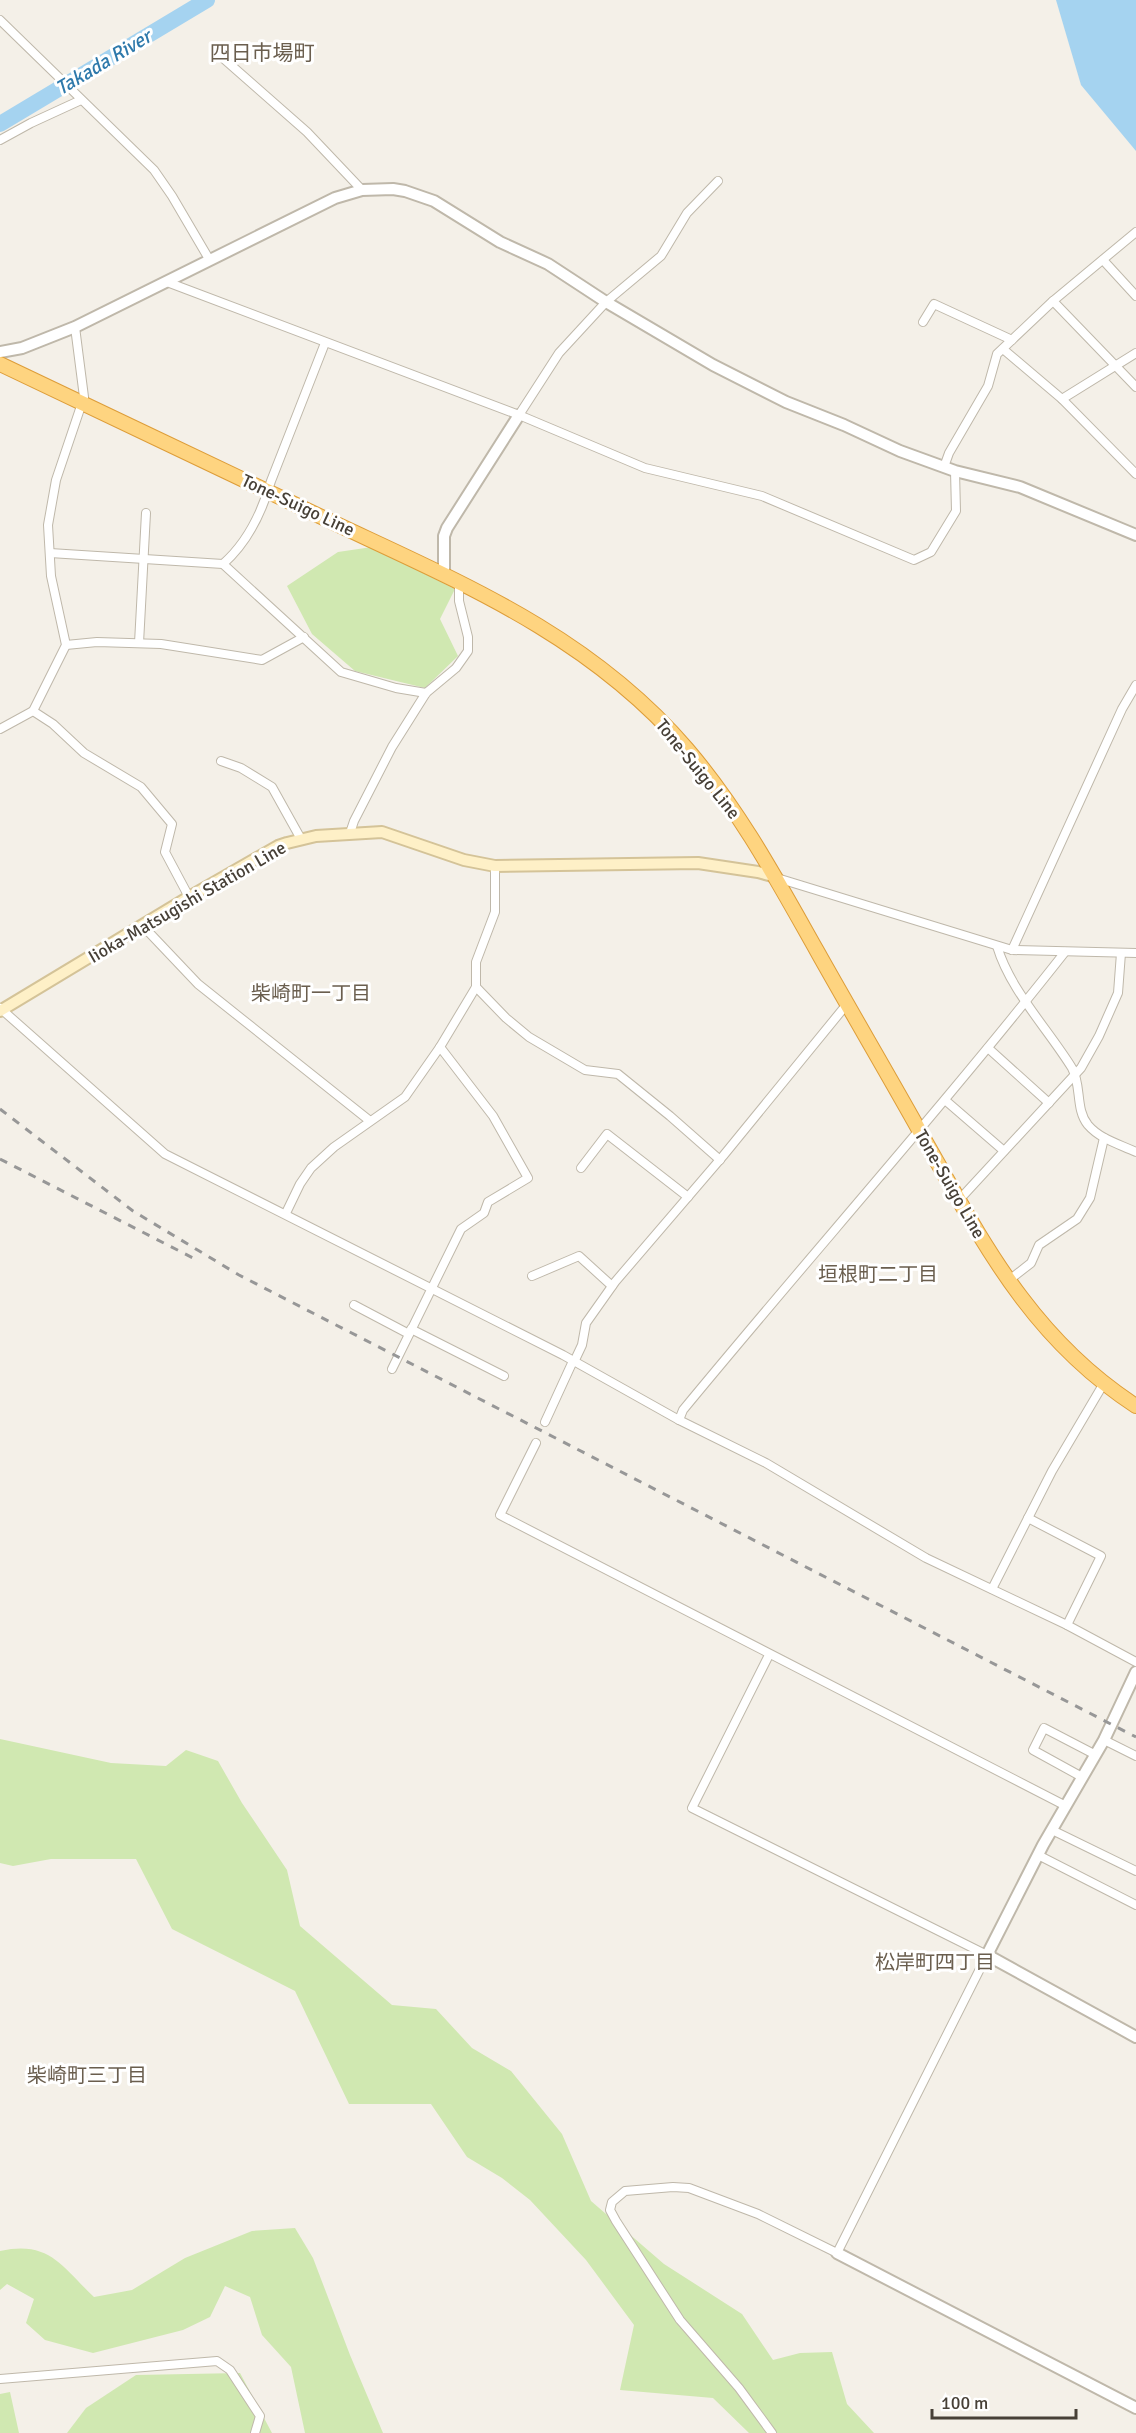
<svg xmlns="http://www.w3.org/2000/svg" width="1136" height="2433" font-family="Signika,'Noto Sans JP',sans-serif">
<style>
.green{fill:#d0e8b1}
.water{fill:#a5d3f0}
.lines{fill:none;stroke-linecap:round;stroke-linejoin:round}
.river{stroke:#a5d3f0;stroke-width:16}
.minor-casing{stroke:#bfb8aa;stroke-width:10}
.tertiary-casing{stroke:#bfb8aa;stroke-width:14}
.secondary-casing{stroke:#d4c398;stroke-width:14}
.trunk-casing{stroke:#dd9d39;stroke-width:16}
.minor{stroke:#fff;stroke-width:8}
.tertiary{stroke:#fff;stroke-width:10}
.secondary{stroke:#fef0c7;stroke-width:10}
.trunk{stroke:#fed480;stroke-width:14}
.rail{stroke:#979797;stroke-width:3;stroke-dasharray:8 8;stroke-linecap:butt}
.labels{text-anchor:middle;stroke-width:6;stroke-linejoin:round;paint-order:stroke}
.street-label{font-size:18px;fill:#474037;stroke:#fff}
.water-label{font-size:20px;font-style:italic;fill:#2e79ab;stroke:#fff}
.neighbourhood-label{font-size:20px;fill:#6a5e4e;stroke:#fff}
.quarter-label{font-size:21px;fill:#6a5e4e;stroke:#fff}
</style>
<rect width="100%" height="100%" fill="#f4f0e8"/>
<g class="green">
<path d="M372 547 455 589 440 619 458 656 425 688 355 671 312 634 287 586 338 552Z"/>
<path d="M0 1739 111 1763 166 1766 186 1750 218 1761 242 1803 287 1870 300 1926 392 2005 436 2009 472 2048 511 2071 562 2134 591 2201 664 2264 742 2314 773 2360 800 2353 832 2352 847 2404 874 2433H749L713 2398 620 2390 634 2325 586 2260 530 2200 502 2178 467 2157 431 2104H349L295 1991 172 1929 136 1859H51L13 1866 0 1863Z"/>
<path d="M295 2228 313 2258 350 2355 383 2433H305L291 2367 262 2335 250 2297 225 2286 210 2317 183 2330 93 2353 45 2340 26 2323 34 2299 7 2284 0 2290V2251C50 2240 62 2267 94 2297L132 2290 185 2258 252 2231Z"/>
<path d="M240 2373 272 2433H67L86 2408 136 2375Z"/>
<path d="M10 2392 19 2433H0V2394Z"/>
</g>
<path class="water" d="M1056 0H1136V151L1081 85Z"/>
<g class="lines">
<path class="river" d="M0 124 207 0"/>
<defs>
<g id="minor">
<path d="M0 20 154 170 172 196 209 259"/>
<path d="M224 59 307 132 362 190"/>
<path d="M0 140 31 123 81 100"/>
<path d="M1103 260 1136 296"/>
<path d="M167 282 519 415 645 468 762 496 914 560 931 552 956 511 955 471"/>
<path d="M1053 301 1136 387"/>
<path d="M923 322 934 304 1012 340"/>
<path d="M1003 349 1062 399 1136 474"/>
<path d="M1062 399 1136 353"/>
<path d="M519 415 559 353 606 302 661 256 687 213 718 181"/>
<path d="M944 467 949 453 988 386 997 354 1053 301 1136 232"/>
<path d="M50 553 223 564 341 672 396 688 426 693"/>
<path d="M223 564C248 542 262 512 271 481L325 343"/>
<path d="M139 643 146 513"/>
<path d="M66 645 97 642 161 644 262 660 304 637"/>
<path d="M33 711 66 645 51 576 48 525 56 480 84 397 75 327"/>
<path d="M0 729 33 711 53 724 84 753 141 787 172 824 165 852 189 897"/>
<path d="M221 761 241 768 272 787 301 839"/>
<path d="M350 833 354 821 392 747 426 693 456 668 468 651V637L459 601V581"/>
<path d="M777 878 1012 950 1136 953"/>
<path d="M142 925 198 984 370 1121"/>
<path d="M997 946C1010 990 1048 1029 1072 1068 1082 1086 1075 1109 1088 1125 1100 1139 1119 1144 1136 1152"/>
<path d="M1012 950 1122 709 1136 685"/>
<path d="M476 987 506 1018 529 1037 585 1070 618 1074 670 1116 720 1160"/>
<path d="M0 1008 165 1154 563 1355 679 1420 766 1463 926 1558 1067 1625 1136 1662"/>
<path d="M988 1048 1049 1103"/>
<path d="M945 1100 1004 1151"/>
<path d="M581 1168 607 1134 688 1197"/>
<path d="M959 1200 1081 1068 1099 1036 1118 993 1121 953"/>
<path d="M286 1213 300 1184 311 1168 334 1147 405 1097 440 1047 476 987V962L495 912V866"/>
<path d="M532 1276 579 1256 612 1286"/>
<path d="M1008 1281 1031 1263 1039 1245 1077 1219 1090 1198 1104 1138"/>
<path d="M354 1305 409 1334"/>
<path d="M411 1329 504 1376"/>
<path d="M574 1362 582 1345 586 1323 615 1282 723 1156 847 1004"/>
<path d="M392 1369 461 1229 484 1213 488 1202 528 1178 493 1116 440 1047"/>
<path d="M679 1420 683 1410C809 1257 942 1108 1065 952"/>
<path d="M545 1422 573 1361"/>
<path d="M536 1443 500 1515 1066 1806"/>
<path d="M1028 1518 1101 1556 1067 1625"/>
<path d="M992 1589 1052 1471 1104 1383"/>
<path d="M769 1655 692 1808 987 1955 837 2253 758 2214 689 2188 673 2187 625 2191 612 2202 610 2210 616 2221 680 2320 739 2388 772 2433"/>
<path d="M1104 1740 1136 1756"/>
<path d="M1082 1777 1033 1750 1044 1728 1094 1754"/>
<path d="M1052 1830 1136 1871"/>
<path d="M1038 1855 1136 1905"/>
<path d="M0 2379 217 2361 230 2370 260 2416 255 2433"/>
</g>
<g id="tertiary">
<path d="M0 352 22 348 75 327 335 198 362 190 393 189 405 191 434 201 500 242 548 264 606 302 713 365 786 402 844 425 900 451 955 471 1020 487 1136 535"/>
<path d="M444 573V536L447 528 519 415"/>
<path d="M1136 1672 1104 1740 1043 1845 987 1955 1136 2037"/>
<path d="M837 2253 1136 2408"/>
</g>
<path id="secondary" d="M0 1011 189 897 278 846 287 843 316 836 382 832 464 860 495 866 698 863 758 872 776 877"/>
<path id="trunk" d="M0 364C104 413 207 463 311 512 449 578 585 630 687 749 740 811 778 882 817 951 854 1017 892 1081 928 1146 986 1248 1034 1340 1136 1406"/>
</defs>
<use href="#minor" class="minor-casing"/>
<use href="#tertiary" class="tertiary-casing"/>
<use href="#secondary" class="secondary-casing"/>
<use href="#trunk" class="trunk-casing"/>
<use href="#minor" class="minor"/>
<use href="#tertiary" class="tertiary"/>
<use href="#secondary" class="secondary"/>
<use href="#trunk" class="trunk"/>
<g class="rail">
<path d="M0 1109 133 1211 239 1275 1136 1737"/>
<path d="M0 1159 195 1259"/>
</g>
</g>
<g class="labels">
<g class="street-label">
<text transform="translate(298 505) rotate(25)" y="6">Tone-Suigo Line</text>
<text transform="translate(698 769) rotate(51)" y="6">Tone-Suigo Line</text>
<text transform="translate(187 902) rotate(-30)" y="6">Iioka-Matsugishi Station Line</text>
<text transform="translate(950 1184) rotate(60)" y="6">Tone-Suigo Line</text>
</g>
<g class="water-label">
<text transform="translate(103 62) rotate(-31)" y="7">Takada River</text>
</g>
<g class="neighbourhood-label">
<text x="311" y="1000">柴崎町一丁目</text>
<text x="878" y="1281">垣根町二丁目</text>
<text x="935" y="1969">松岸町四丁目</text>
<text x="87" y="2082">柴崎町三丁目</text>
</g>
<g class="quarter-label">
<text x="262" y="60">四日市場町</text>
</g>
</g>
<path d="M932 2409v9h144v-9" fill="none" stroke="#474037" stroke-width="3"/>
<text x="941" y="2409" font-size="18" fill="#474037" stroke="#ffffff" stroke-width="4.5" paint-order="stroke">100 m</text>
</svg>
